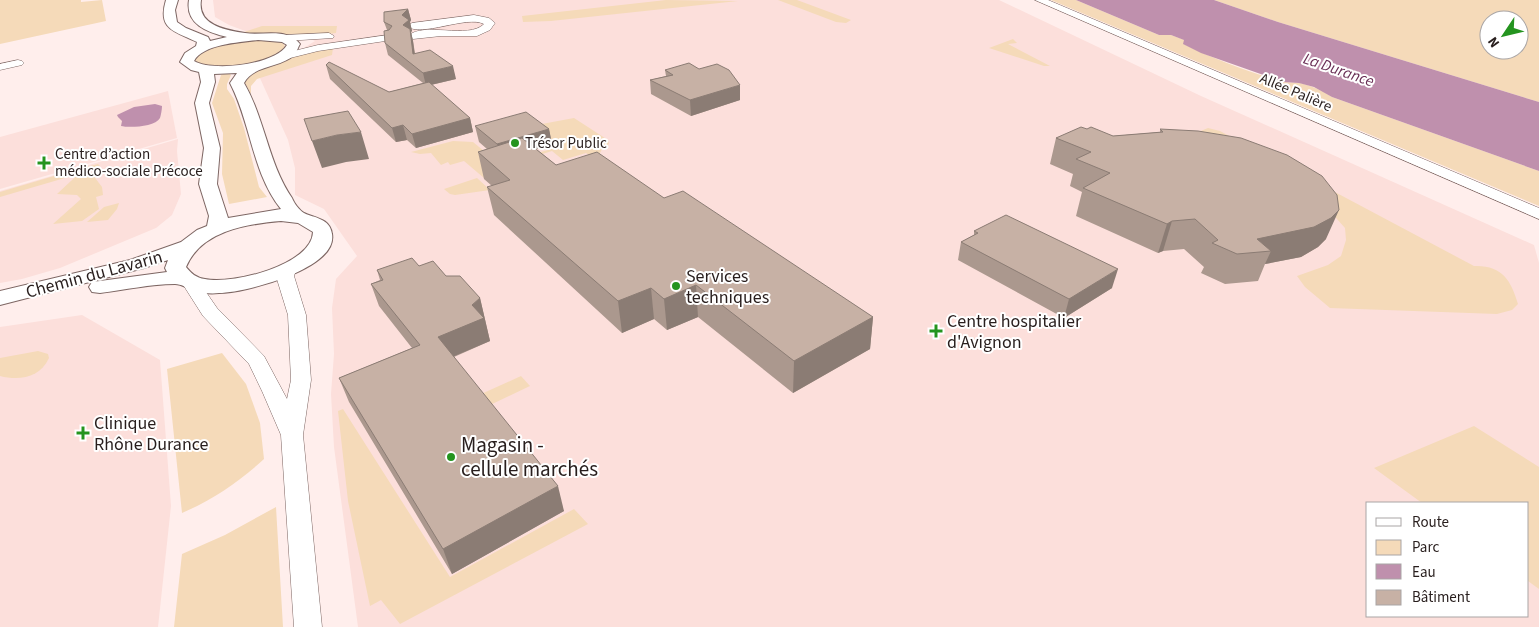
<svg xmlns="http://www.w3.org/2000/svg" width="1539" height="627" font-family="'Source Sans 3',sans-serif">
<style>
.built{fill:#fcdfdb;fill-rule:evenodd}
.green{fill:#f5dab9;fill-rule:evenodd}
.water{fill:#bf90ad}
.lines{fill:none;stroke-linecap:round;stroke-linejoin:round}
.minor-casing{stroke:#7d6663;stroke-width:1}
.tertiary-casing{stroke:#7d6663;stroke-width:2}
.minor{fill:#fff;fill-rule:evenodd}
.tertiary{fill:#fff;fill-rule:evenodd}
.wall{fill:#ab988e}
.shaded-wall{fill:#8b7c74}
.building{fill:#c7b1a5;stroke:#8b7c74}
.poi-dot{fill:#24941f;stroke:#fff;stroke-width:2}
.labels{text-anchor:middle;stroke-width:4;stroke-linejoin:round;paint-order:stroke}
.far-street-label{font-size:15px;fill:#281e1d;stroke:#fff}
.far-poi-label{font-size:15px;fill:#281e1d;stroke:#fff;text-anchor:start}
.far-water-label{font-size:16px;font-style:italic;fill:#692e55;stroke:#fff}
.street-label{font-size:18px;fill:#281e1d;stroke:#fff}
.poi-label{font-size:18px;fill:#281e1d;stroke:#fff;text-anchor:start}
.near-poi-label{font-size:21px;fill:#281e1d;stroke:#fff;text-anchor:start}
</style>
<rect width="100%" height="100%" fill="#ffeeec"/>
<g class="built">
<path d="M213 0H999L1201 96 1534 245 1539 263V627H358L334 447 331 394 334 354 332 308 336 279 357 256 324 209 295 195V168L288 140 259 76 315 41 298 33 248 32 229 25 215 17ZM1368 503H1528V616H1368Z"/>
<path d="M168 91 177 138 0 189V137Z"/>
<path d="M178 139 177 151 181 194 172 215 156 228 60 268 22 279 0 283V191Z"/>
<path d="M82 315 160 360 171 506 158 627H0V327Z"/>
</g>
<g class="green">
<path d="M0 0H81V2L102 0 106 21 0 44Z"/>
<path d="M666 0 738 1 551 21 523 22 522 16Z"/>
<path d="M778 0H797L851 20 846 23 836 22Z"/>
<path d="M1051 0H1076L1159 35H1171L1185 40 1184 44C1214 59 1248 72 1281 81 1287 83 1294 82 1300 83 1312 86 1322 90 1332 97L1539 171V206Z"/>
<path d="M1214 0H1539V102L1278 22ZM1489 20H1519V50H1489Z"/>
<path d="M262 26H337L336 33C305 38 271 35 241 33Z"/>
<path d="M256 39 277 41 284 44 285 47C274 66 211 74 195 61L197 56 216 46Z"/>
<path d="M1013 39 1017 43 1008 44 1050 66H1044L989 48Z"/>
<path d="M333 48 332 55 257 79 251 86V94L245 83C250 63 314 52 333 48Z"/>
<path d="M228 72 231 75 227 84V89L234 99 244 128 259 187 267 197 229 204 222 174 223 133 212 103 221 75Z"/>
<path d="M574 118 608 140 609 144 602 149 599 155 592 157 586 153 563 160 552 151 506 165 511 169 484 178 464 161 450 165 448 162 441 165 431 153 420 154 411 152 453 141 473 142 500 164 558 147 531 126Z"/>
<path d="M1208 128 1220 131 1474 266C1502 265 1511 280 1518 304L1512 310 1497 314 1330 308 1305 287 1297 276 1328 265 1341 256 1346 240 1345 228 1328 209 1159 148Z"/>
<path d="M98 164 100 166 89 170 102 187 103 195 96 197 99 209 82 221 53 224 81 199 77 195 57 194 86 167Z"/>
<path d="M81 168 75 175 0 197V192Z"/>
<path d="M477 178 490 190 455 195 450 194 444 189Z"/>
<path d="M119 203 117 209 108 220 87 222 104 207Z"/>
<path d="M38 351 48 354 49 358C40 378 19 381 0 376V358Z"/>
<path d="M222 353 246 384 260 423 264 459C239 482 212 500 182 513L167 369Z"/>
<path d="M521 376 530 386 488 406 479 395Z"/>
<path d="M343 409 450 577 574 509 588 524 400 624 381 600 370 606 348 501 338 411Z"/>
<path d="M1474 426 1539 467V589L1528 581V503H1422L1374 468Z"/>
<path d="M276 507 283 627H174L182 554 225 535Z"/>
</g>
<g class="water">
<path d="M1076 0H1214L1278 22 1539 102V171L1332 97 1314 87 1299 83 1283 82 1201 53 1183 44 1184 40 1171 35H1159Z"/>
<path d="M155 104 162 106C162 109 161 115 160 118 155 127 129 128 121 126L122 121 118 117 117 115 134 107Z"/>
</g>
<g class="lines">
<defs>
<g id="minor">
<path d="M1035 0H1048L1539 208V219Z"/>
<path d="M474 15 489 18 495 23 490 30 477 36H441L413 39 408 36C424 21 468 40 484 24 466 15 421 38 407 26L412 23Z"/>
<path d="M329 33 334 36 333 38 285 41 280 38 285 35Z"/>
<path d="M388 35 393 38 392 40 318 51 282 60 276 57 278 55 318 45Z"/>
<path d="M18 60 22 61 24 63 22 65 0 70V64Z"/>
<path d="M287 265 293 266 296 270 294 276 306 315 311 380 303 435 322 627H294L281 435 262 391 249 364 203 316 182 283 185 279 191 278 197 279 217 308 264 356 287 399 291 380 288 315 276 276 281 266Z"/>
</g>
<path id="tertiary" d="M166 0H178L175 10 177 22 186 28 208 37 210 41 227 37C207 32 185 24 189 0H201C197 25 225 30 245 33 263 36 287 27 300 44 298 47 297 52 294 55 281 68 253 65 244 83 265 119 268 163 292 198 294 203 299 210 304 213 314 218 330 218 332 234 338 269 244 293 219 293 211 294 201 293 193 290 187 288 181 284 175 284 150 284 125 290 100 293L92 292 89 287 92 282 100 281 167 272 165 268 168 260 144 268 0 305V291L130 260 181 242 197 230 207 226 209 216 199 184 204 148 195 103 201 82 199 72 191 70 180 62 185 53 196 46 197 42C175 31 157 30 166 0ZM258 40 282 42 287 45C275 65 213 72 194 61 203 44 241 42 258 40ZM237 73 230 83C251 123 252 173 281 209L228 218 217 184 220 148 209 103 215 82 214 74ZM281 221 298 223 313 232C312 265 232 285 205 279 196 278 191 273 186 267 201 231 246 224 281 221Z"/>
</defs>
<use href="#minor" class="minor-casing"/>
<use href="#tertiary" class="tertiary-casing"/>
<use href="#minor" class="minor"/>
<use href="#tertiary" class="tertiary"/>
</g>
<g class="wall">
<path d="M408 9 411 20 410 22 412 31 411 32 413 41 415 53 456 79 431 85 470 118 473 132 416 148 407 140 396 142 330 79 326 65 389 92 423 83 388 55 385 43 387 30 384 22Z"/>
<path d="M699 69 740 100 691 116 651 94 650 80 666 76 665 70Z"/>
<path d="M475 126 549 129 552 144 536 149 556 165 664 198 873 317 870 349 793 393 698 317 667 330 654 319 622 333 494 215 487 187 492 186 484 179 478 152 487 149 479 142Z"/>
<path d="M1087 129 1113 136 1160 132V129L1326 239 1318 247 1301 257 1265 264 1258 281 1225 284 1201 273 1204 267 1184 249 1163 251 1158 253 1076 216 1082 192 1070 186 1073 174 1050 164 1056 138Z"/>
<path d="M974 231 1112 288 1064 318 958 260 961 242 974 235Z"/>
<path d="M419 266 446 276 480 298 490 341 454 357 564 511 452 574 349 402 339 378 412 348 379 306 371 284 380 280 377 270Z"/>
</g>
<g class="shaded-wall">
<path d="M408 9 411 20 410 22 412 31 411 32 413 41 416 66 403 25 402 15Z"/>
<path d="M453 66 456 79 426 86 423 73Z"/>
<path d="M740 85V100L691 116 690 100Z"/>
<path d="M470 118 473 132 416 148 412 134Z"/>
<path d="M403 125 407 140 396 142 392 128Z"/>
<path d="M549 129 552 144 500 160 497 144Z"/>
<path d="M361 132 369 159 346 162 322 168 312 141 337 135Z"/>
<path d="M1339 210 1326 239 1318 247 1301 257 1265 264 1271 251 1257 239Z"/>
<path d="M1172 221 1163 251 1158 253 1167 224Z"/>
<path d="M1118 269 1112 288 1064 318 1069 299Z"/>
<path d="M696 285 698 317 667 330 664 299Z"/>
<path d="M651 288 654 319 622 333 618 301Z"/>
<path d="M480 298 490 341 445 360 438 337Z"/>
<path d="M873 317 870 349 793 393 794 361Z"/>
<path d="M558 486 564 511 452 574 443 549Z"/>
</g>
<g class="building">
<path d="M408 9 402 15 409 20 403 25 410 29 413 54 430 50 453 66 423 73 385 43 384 31 389 30 392 26 384 22V12Z"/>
<path d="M329 62 389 92 429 82 470 118 412 134 403 125 392 128 326 65Z"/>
<path d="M689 63 699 69 717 64 729 70 740 85 690 100 650 80 673 75 665 70Z"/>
<path d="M348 111 361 132 337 135 312 141 304 119Z"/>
<path d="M526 112 549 129 497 144 475 126Z"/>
<path d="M1081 127 1087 129 1091 127 1113 136 1163 132 1160 129 1198 131 1241 138 1287 155 1322 176 1337 195 1339 210 1331 218 1314 227 1257 239 1271 251 1237 254 1212 243 1218 240 1195 219 1172 221 1167 224 1083 188 1110 173 1076 159 1091 152 1056 138Z"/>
<path d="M522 138 556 165 597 152 664 198 683 191 873 317 794 361 696 285 664 299 651 288 618 301 487 187 510 180 478 152Z"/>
<path d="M1006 215 1118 269 1069 299 961 242 978 233 974 231Z"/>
<path d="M412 258 419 266 433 261 446 276H460L480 298 472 305 484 318 438 337 558 486 443 549 339 378 420 345 371 284 383 280 377 270Z"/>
</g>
<g class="poi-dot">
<circle cx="515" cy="143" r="5"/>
<path d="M41.5 155.5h5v5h5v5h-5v5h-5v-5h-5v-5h5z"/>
<circle cx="676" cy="286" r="5"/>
<path d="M933.5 323.5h5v5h5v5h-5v5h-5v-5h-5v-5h5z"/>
<path d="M80.5 425.5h5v5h5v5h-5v5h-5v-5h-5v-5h5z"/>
<circle cx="451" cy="457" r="5"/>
</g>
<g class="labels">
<g class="far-street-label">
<text transform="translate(1296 92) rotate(23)" y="5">Allée Palière</text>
</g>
<g class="far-poi-label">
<text x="525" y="148">Trésor Public</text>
<text x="55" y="159">Centre d’action<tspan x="55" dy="17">médico-sociale Précoce</tspan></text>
</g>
<g class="far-water-label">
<text transform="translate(1339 69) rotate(19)" y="6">La Durance</text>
</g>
<g class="street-label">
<text transform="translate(94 274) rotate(-15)" y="6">Chemin du Lavarin</text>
</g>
<g class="poi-label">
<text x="686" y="282">Services<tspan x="686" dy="21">techniques</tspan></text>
<text x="947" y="327">Centre hospitalier<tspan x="947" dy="21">d'Avignon</tspan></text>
<text x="94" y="429">Clinique<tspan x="94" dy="21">Rhône Durance</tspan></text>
</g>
<g class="near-poi-label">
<text x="461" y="452">Magasin -<tspan x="461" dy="24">cellule marchés</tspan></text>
</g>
</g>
<rect x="1366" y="502" width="162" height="115" fill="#ffffff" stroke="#a9a5a5"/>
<rect x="1376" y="518" width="25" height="8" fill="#ffffff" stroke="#a9a5a5"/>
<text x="1412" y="527" font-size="15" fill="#281e1d">Route</text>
<rect x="1376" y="540" width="25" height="15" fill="#f5dab9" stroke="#a9a5a5"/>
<text x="1412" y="552" font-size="15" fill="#281e1d">Parc</text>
<rect x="1376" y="564" width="25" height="15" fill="#bf90ad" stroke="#a9a5a5"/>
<text x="1412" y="577" font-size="15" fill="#281e1d">Eau</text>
<rect x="1376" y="590" width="25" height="15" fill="#c7b1a5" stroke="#a9a5a5"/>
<text x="1412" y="602" font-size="15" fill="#281e1d">Bâtiment</text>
<g transform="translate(1504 35) rotate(235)"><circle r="24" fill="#ffffff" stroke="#a9a5a5"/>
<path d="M0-4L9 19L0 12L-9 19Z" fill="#24941f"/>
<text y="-8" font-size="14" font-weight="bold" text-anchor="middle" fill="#281e1d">N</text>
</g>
</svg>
